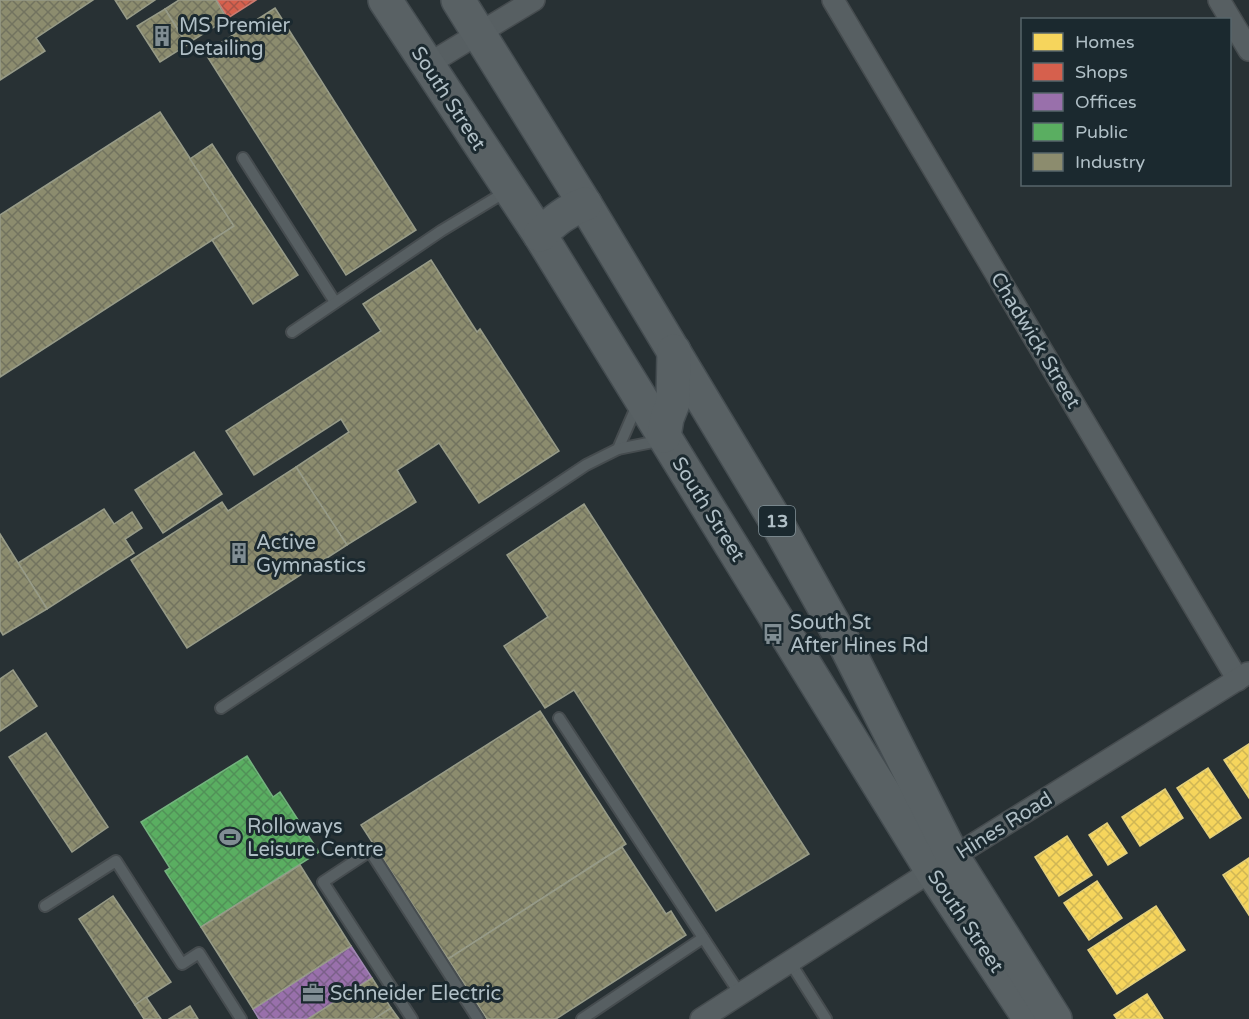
<svg xmlns="http://www.w3.org/2000/svg" width="1249" height="1019" font-family="'Varela Round',sans-serif">
<style>
.homes{fill:url(#homes-cross-hatch);stroke:#e1ce7c;stroke-width:1.5}
.shops{fill:url(#shops-cross-hatch);stroke:#cb7c71;stroke-width:1.5}
.offices{fill:url(#offices-cross-hatch);stroke:#a088b3;stroke-width:1.5}
.public{fill:url(#public-cross-hatch);stroke:#74b37f;stroke-width:1.5}
.industry{fill:url(#industry-cross-hatch);stroke:#979b88;stroke-width:1.5}
.lines{fill:none;stroke-linecap:round;stroke-linejoin:round}
.service-casing{stroke:#464c4f;stroke-width:14}
.minor-casing{stroke:#464c4f;stroke-width:24}
.primary-casing{stroke:#454d51;stroke-width:36}
.service{stroke:#575f62;stroke-width:10}
.minor{stroke:#575f62;stroke-width:21}
.primary{stroke:#596164;stroke-width:33}
.labels{text-anchor:middle;stroke-width:6;stroke-linejoin:round;paint-order:stroke}
.shield{fill:#1b292f;stroke:#839299;stroke-width:1.5}
.shield-label{font-size:18px;font-weight:bold;fill:#b0bfc6}
.poi-label{font-size:20px;fill:#b0bfc6;stroke:#1b292f;text-anchor:start}
.street-label{font-size:20px;fill:#b0bfc6;stroke:#1b292f}
</style>
<defs>
<pattern id="homes-cross-hatch" width="8" height="8" patternUnits="userSpaceOnUse" patternTransform="scale(1.5)"><rect width="8" height="8" fill="#f6d55c"/><path d="M0 0l8 8M0 8l8-8" fill="none" stroke="#cfb655"/></pattern>
<pattern id="shops-cross-hatch" width="8" height="8" patternUnits="userSpaceOnUse" patternTransform="scale(1.5)"><rect width="8" height="8" fill="#d6604d"/><path d="M0 0l8 8M0 8l8-8" fill="none" stroke="#a65448"/></pattern>
<pattern id="offices-cross-hatch" width="8" height="8" patternUnits="userSpaceOnUse" patternTransform="scale(1.5)"><rect width="8" height="8" fill="#9970ab"/><path d="M0 0l8 8M0 8l8-8" fill="none" stroke="#7b6089"/></pattern>
<pattern id="public-cross-hatch" width="8" height="8" patternUnits="userSpaceOnUse" patternTransform="scale(1.5)"><rect width="8" height="8" fill="#5aae61"/><path d="M0 0l8 8M0 8l8-8" fill="none" stroke="#519158"/></pattern>
<pattern id="industry-cross-hatch" width="8" height="8" patternUnits="userSpaceOnUse" patternTransform="scale(1.5)"><rect width="8" height="8" fill="#8c8c6e"/><path d="M0 0l8 8M0 8l8-8" fill="none" stroke="#72735f"/></pattern>
</defs>
<rect width="100%" height="100%" fill="#283134"/>
<g class="homes">
<path d="M1249 744V798L1224 760Z"/>
<path d="M1208 768 1241 818 1210 838 1177 788Z"/>
<path d="M1165 789 1183 818 1140 846 1122 817Z"/>
<path d="M1107 823 1127 853 1108 865 1089 835Z"/>
<path d="M1067 836 1092 875 1059 896 1035 857Z"/>
<path d="M1249 858V915L1223 875Z"/>
<path d="M1097 881 1122 918 1089 940 1064 903Z"/>
<path d="M1156 906 1185 950 1117 994 1088 950Z"/>
<path d="M1147 994 1163 1019H1117L1114 1015Z"/>
</g>
<path class="shops" d="M217 0H256L228 18Z"/>
<path class="offices" d="M351 946 372 978 308 1019H259L253 1009Z"/>
<path class="public" d="M247 756 273 797 280 792 319 852 201 927 165 871 170 868 141 822Z"/>
<g class="industry">
<path d="M0 0H93L36 38 45 51 0 80Z"/>
<path d="M115 0H155L127 19Z"/>
<path d="M179 0H216L227 19 187 44 165 9Z"/>
<path d="M275 8 416 230 346 275 205 53Z"/>
<path d="M165 9 187 45 160 62 137 26Z"/>
<path d="M160 112 234 226 0 377V215Z"/>
<path d="M212 144 298 275 253 304 212 240 234 226 190 159Z"/>
<path d="M431 260 477 332 480 329 559 451 479 503 439 443 397 470 416 502 347 545 296 467 349 432 341 419 254 475 226 431 381 331 363 304Z"/>
<path d="M194 452 222 494 163 533 135 490Z"/>
<path d="M296 467 347 545 187 648 131 560 222 502 228 511Z"/>
<path d="M584 504 809 854 716 911 574 690 545 708 504 646 548 617 507 555Z"/>
<path d="M104 509 114 524 132 512 142 528 125 539 134 553 47 609 18 563Z"/>
<path d="M0 534 47 609 3 635 0 630Z"/>
<path d="M13 670 37 706 0 731V679Z"/>
<path d="M540 711 626 844 448 959 361 825Z"/>
<path d="M46 733 108 827 72 852 9 757Z"/>
<path d="M622 847 666 914 671 911 686 935 556 1019H487L448 959Z"/>
<path d="M300 865 351 946 253 1009 201 927Z"/>
<path d="M113 896 171 982 135 1005 79 919Z"/>
<path d="M372 978 391 1008 374 1019H308Z"/>
<path d="M146 997 161 1019H144L135 1005Z"/>
<path d="M190 1006 198 1019H169Z"/>
<path d="M391 1008 399 1019H374Z"/>
</g>
<g class="lines">
<defs>
<g id="service">
<path d="M243 158 335 302"/>
<path d="M292 332 441 231 507 191"/>
<path d="M618 449 638 403"/>
<path d="M221 708 586 465 618 449 653 442 661 438"/>
<path d="M559 718 740 994"/>
<path d="M45 906 116 861 182 964 199 953 241 1019"/>
<path d="M790 962 826 1019"/>
<path d="M412 1019 323 882 370 851 478 1019"/>
<path d="M582 1019 703 938"/>
</g>
<g id="minor">
<path d="M833 0 1238 680"/>
<path d="M1219 0 1249 50"/>
<path d="M427 65 534 0"/>
<path d="M701 1019 953 857 1248 673"/>
</g>
<g id="primary">
<path d="M385 0 540 235 932 871 1030 1019"/>
<path d="M458 0 585 204 777 523 847 648 953 857 1055 1019"/>
<path d="M540 235C554 221 566 211 585 204"/>
<path d="M664 436 667 418 673 403 674 351"/>
</g>
</defs>
<use href="#service" class="service-casing"/>
<use href="#minor" class="minor-casing"/>
<use href="#primary" class="primary-casing"/>
<use href="#service" class="service"/>
<use href="#minor" class="minor"/>
<use href="#primary" class="primary"/>
</g>
<defs>
<symbol id="building-bare" viewBox="-9 -9 18 18"><path d="M-4-6H4V6H1V3H-1V6H-4ZM-2.5-4.3h1.7v1.8h-1.7ZM.8-4.3h1.7v1.8H.8ZM-2.5-1h1.7V.8h-1.7ZM.8-1h1.7V.8H.8Z" fill="#808d93" stroke="#1b292f" stroke-width="2.5" paint-order="stroke"/></symbol>
<symbol id="bus-bare" viewBox="-9 -9 18 18"><path d="M-5-6H5V4H4V6H2V4H-2V6H-4V4H-5ZM-3.5-4V0h7V-4ZM-3.5 1.2v1.5H-2V1.2ZM2 1.2v1.5H3.5V1.2Z" fill="#808d93" stroke="#1b292f" stroke-width="2.5" paint-order="stroke"/></symbol>
<symbol id="stadium-bare" viewBox="-9 -9 18 18"><path d="M0-5a6.5 5 0 1 0 0 10a6.5 5 0 1 0 0-10ZM-3.5-1.8h7v3.6h-7Z" fill="#808d93" stroke="#1b292f" stroke-width="2.5" paint-order="stroke"/></symbol>
<symbol id="office-bare" viewBox="-9 -9 18 18"><path d="M-6-3h4V-5.5h4V-3h4V5H-6ZM-1-4.5V-3h2v-1.5ZM-6 0V1H6V0Z" fill="#808d93" stroke="#1b292f" stroke-width="2.5" paint-order="stroke"/></symbol>
</defs>
<g fill-rule="evenodd">
<use href="#building-bare" x="147" y="21" width="30" height="30"/>
<use href="#building-bare" x="224" y="538" width="30" height="30"/>
<use href="#bus-bare" x="758" y="619" width="30" height="30"/>
<use href="#stadium-bare" x="215" y="822" width="30" height="30"/>
<use href="#office-bare" x="298" y="978" width="30" height="30"/>
</g>
<g class="labels">
<rect class="shield" x="759" y="506" width="36" height="30" rx="4.5"/>
<g class="shield-label">
<text x="777" y="527">13</text>
</g>
<g class="poi-label">
<text x="179" y="32">MS Premier<tspan x="179" dy="23">Detailing</tspan></text>
<text x="256" y="549">Active<tspan x="256" dy="23">Gymnastics</tspan></text>
<text x="790" y="629">South St<tspan x="790" dy="23">After Hines Rd</tspan></text>
<text x="247" y="833">Rolloways<tspan x="247" dy="23">Leisure Centre</tspan></text>
<text x="330" y="1000">Schneider Electric</text>
</g>
<g class="street-label">
<text transform="translate(449 98) rotate(57)" y="7">South Street</text>
<text transform="translate(1036 340) rotate(59)" y="7">Chadwick Street</text>
<text transform="translate(709 509) rotate(58)" y="7">South Street</text>
<text transform="translate(1004 825) rotate(-32)" y="7">Hines Road</text>
<text transform="translate(966 921) rotate(56)" y="7">South Street</text>
</g>
</g>
<rect x="1021" y="18" width="210" height="168" fill="#1b292f" stroke="#57656b" stroke-width="1.5"/>
<rect x="1033" y="33" width="30" height="18" fill="#f6d55c" stroke="#57656b" stroke-width="1.5"/>
<text x="1075" y="48" font-size="18" fill="#b0bfc6">Homes</text>
<rect x="1033" y="63" width="30" height="18" fill="#d6604d" stroke="#57656b" stroke-width="1.5"/>
<text x="1075" y="78" font-size="18" fill="#b0bfc6">Shops</text>
<rect x="1033" y="93" width="30" height="18" fill="#9970ab" stroke="#57656b" stroke-width="1.5"/>
<text x="1075" y="108" font-size="18" fill="#b0bfc6">Offices</text>
<rect x="1033" y="123" width="30" height="18" fill="#5aae61" stroke="#57656b" stroke-width="1.5"/>
<text x="1075" y="138" font-size="18" fill="#b0bfc6">Public</text>
<rect x="1033" y="153" width="30" height="18" fill="#8c8c6e" stroke="#57656b" stroke-width="1.5"/>
<text x="1075" y="168" font-size="18" fill="#b0bfc6">Industry</text>
</svg>
